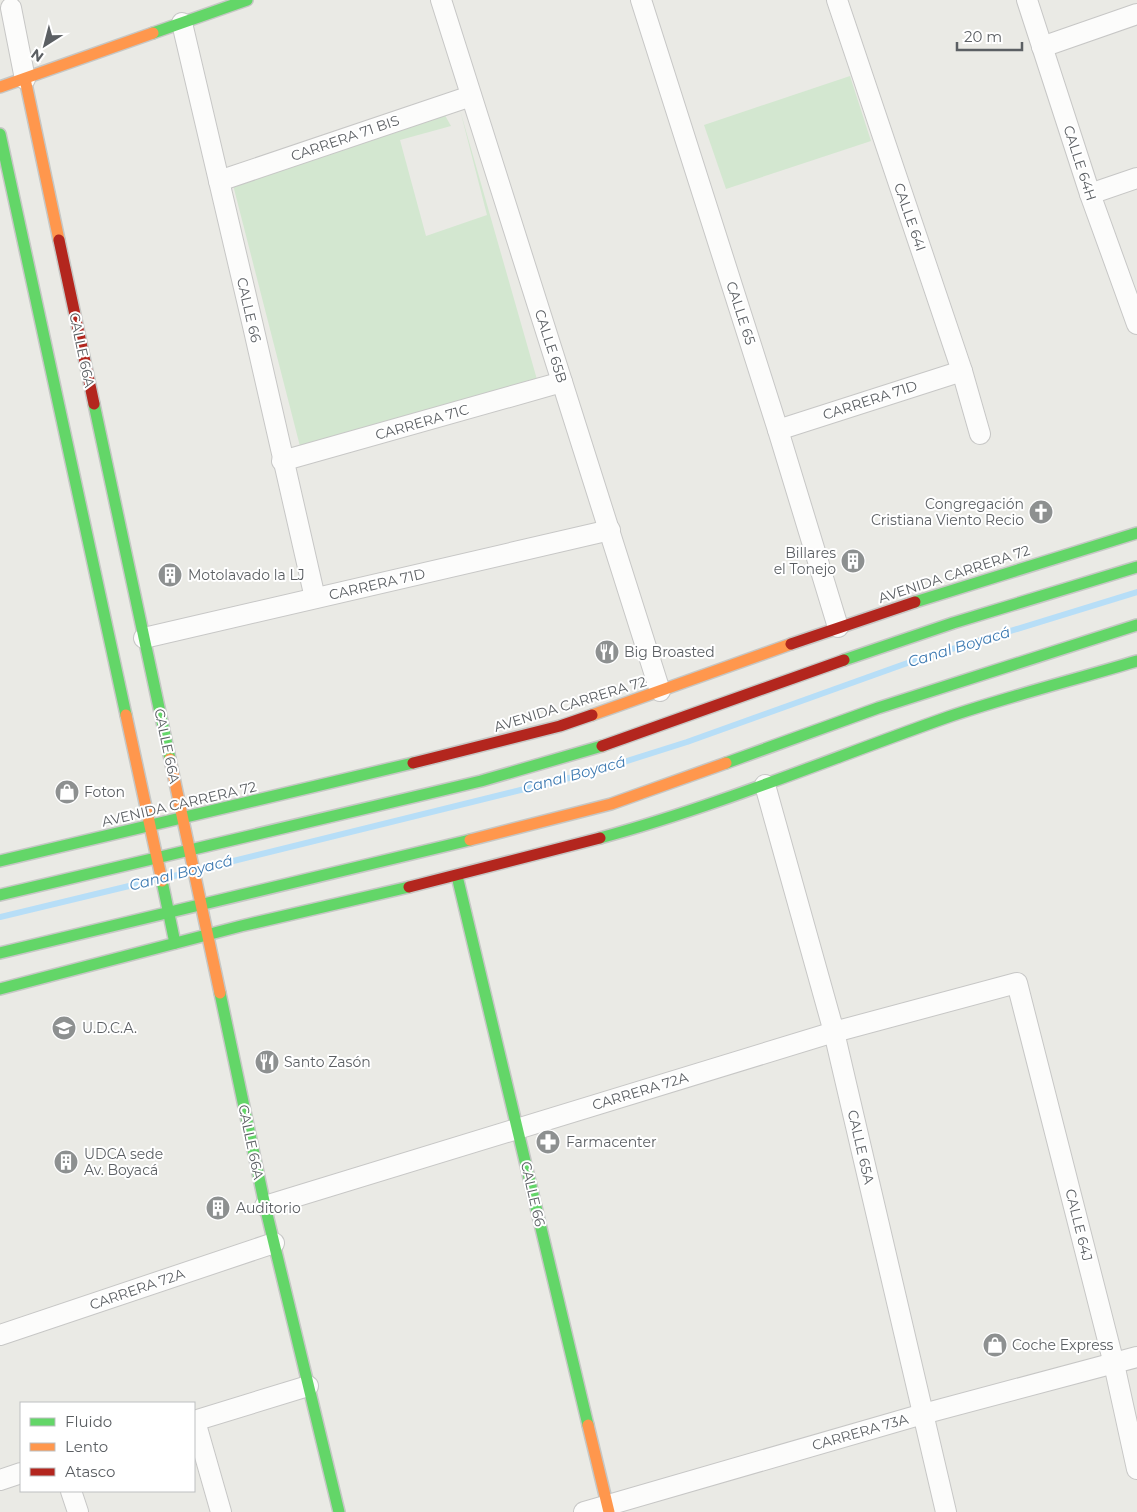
<svg xmlns="http://www.w3.org/2000/svg" width="1137" height="1512" font-family="Montserrat,sans-serif">
<style>
.green{fill:#d3e7d0}
.lines{fill:none;stroke-linecap:round;stroke-linejoin:round}
.stream{stroke:#b7def7;stroke-width:6}
.street-casing{stroke:#c7c7c6;stroke-width:22}
.fast-casing{stroke:#c6c7c5;stroke-width:14}
.slow-casing{stroke:#c6c7c5;stroke-width:14}
.jam-casing{stroke:#c6c7c5;stroke-width:14}
.street{stroke:#fcfcfb;stroke-width:20}
.fast{stroke:#63d668;stroke-width:11}
.slow{stroke:#ff974d;stroke-width:11}
.jam{stroke:#b3261e;stroke-width:11}
.labels{text-anchor:middle;stroke-width:4;stroke-linejoin:round;paint-order:stroke}
.street-label{font-size:14px;fill:#5b5f63;stroke:#fff}
.poi-label{font-size:14px;fill:#5b5f63;stroke:#fff;text-anchor:start}
.water-label{font-size:15px;font-style:italic;fill:#3e7ab1;stroke:#fff}
</style>
<rect width="100%" height="100%" fill="#eaeae5"/>
<g class="green">
<path d="M850 76 871 141 726 189 704 125Z"/>
<path d="M442 110 451 126 400 140 426 236 487 215 460 110 542 397 303 458 232 181Z"/>
</g>
<g class="lines">
<g class="stream">
<path d="M201 869 589 773 687 742 913 661 1137 592"/>
<path d="M167 878 188 872"/>
<path d="M0 917 154 880"/>
</g>
<defs>
<g id="street">
<path d="M441 0 660 691"/>
<path d="M641 0 778 430 838 627"/>
<path d="M837 0 962 371 980 434"/>
<path d="M1027 0 1090 194 1137 324"/>
<path d="M11 8 25 79"/>
<path d="M182 23 253 326 315 598"/>
<path d="M1042 47 1137 14"/>
<path d="M219 181 471 96"/>
<path d="M1090 194 1137 178"/>
<path d="M778 430 962 371"/>
<path d="M282 461 562 382"/>
<path d="M144 638 610 530"/>
<path d="M765 785 834 1032 946 1512"/>
<path d="M265 1206 834 1032 1017 983 1114 1364 1137 1469"/>
<path d="M0 1335 274 1243"/>
<path d="M194 1421 308 1386"/>
<path d="M195 1421 221 1512"/>
<path d="M0 1480 21 1473"/>
<path d="M71 1491 78 1512"/>
<path d="M584 1512 923 1414 1137 1357"/>
</g>
<g id="fast">
<path d="M153 33 247 0"/>
<path d="M0 134 126 715"/>
<path d="M94 404 170 759"/>
<path d="M915 602 1137 533"/>
<path d="M844 660 953 623 1137 567"/>
<path d="M726 763 878 708 1137 625"/>
<path d="M600 838C718 806 832 758 948 717 1010 696 1074 680 1137 661"/>
<path d="M0 861 413 763"/>
<path d="M457 876 588 1425"/>
<path d="M162 881 175 943"/>
<path d="M0 895 481 781 602 746"/>
<path d="M0 953 470 840"/>
<path d="M0 989 241 926 409 887"/>
<path d="M220 993 265 1206 339 1512"/>
</g>
<g id="slow">
<path d="M25 79 59 240"/>
<path d="M0 87 153 33"/>
<path d="M126 715 162 881"/>
<path d="M592 715 791 644"/>
<path d="M170 759 220 993"/>
<path d="M470 840 611 804 726 763"/>
<path d="M588 1425 609 1512"/>
</g>
<g id="jam">
<path d="M59 240 94 404"/>
<path d="M791 644 915 602"/>
<path d="M602 746 844 660"/>
<path d="M413 763 560 726 592 715"/>
<path d="M409 887 600 838"/>
</g>
</defs>
<use href="#street" class="street-casing"/>
<use href="#fast" class="fast-casing"/>
<use href="#slow" class="slow-casing"/>
<use href="#jam" class="jam-casing"/>
<use href="#street" class="street"/>
<use href="#fast" class="fast"/>
<use href="#slow" class="slow"/>
<use href="#jam" class="jam"/>
</g>
<defs>
<symbol id="church-disc" viewBox="-11 -11 22 22"><circle r="9.5" fill="#8d9090" stroke="#fff"/><path d="M-1.2-6h2.4v3.5h3.3v2.4h-3.3V6h-2.4V-.1h-3.3v-2.4h3.3Z" fill="#fff"/></symbol>
<symbol id="building-disc" viewBox="-11 -11 22 22"><circle r="9.5" fill="#8d9090" stroke="#fff"/><path d="M-4-6H4V6H1V3H-1V6H-4ZM-2.5-4.3h1.7v1.8h-1.7ZM.8-4.3h1.7v1.8H.8ZM-2.5-1h1.7V.8h-1.7ZM.8-1h1.7V.8H.8Z" fill="#fff"/></symbol>
<symbol id="restaurant-disc" viewBox="-11 -11 22 22"><circle r="9.5" fill="#8d9090" stroke="#fff"/><path d="M-5-6h1v4h1v-4h1v4h1v-4h1v5L-1.5 .5V6h-2V.5L-5-1ZM5-6V6H3V1.5H1.5Q1.5-4 5-6Z" fill="#fff"/></symbol>
<symbol id="shop-disc" viewBox="-11 -11 22 22"><circle r="9.5" fill="#8d9090" stroke="#fff"/><path d="M-5-2.5h2.3a2.7 3.5 0 0 1 5.4 0H5L5.5 6h-11ZM-1.5-2.5h3a1.5 2.3 0 0 0-3 0Z" fill="#fff"/></symbol>
<symbol id="university-disc" viewBox="-11 -11 22 22"><circle r="9.5" fill="#8d9090" stroke="#fff"/><path d="M0-5L7-2L0 1L-7-2ZM-4 1L0 2.5L4 1V4Q0 6-4 4Z" fill="#fff"/></symbol>
<symbol id="pharmacy-disc" viewBox="-11 -11 22 22"><circle r="9.5" fill="#8d9090" stroke="#fff"/><path d="M-2-6h4v4h4v4h-4v4h-4v-4h-4v-4h4Z" fill="#fff"/></symbol>
</defs>
<g fill-rule="evenodd">
<use href="#church-disc" x="1027" y="498" width="28" height="28"/>
<use href="#building-disc" x="839" y="547" width="28" height="28"/>
<use href="#building-disc" x="156" y="561" width="28" height="28"/>
<use href="#restaurant-disc" x="593" y="638" width="28" height="28"/>
<use href="#shop-disc" x="53" y="778" width="28" height="28"/>
<use href="#university-disc" x="50" y="1014" width="28" height="28"/>
<use href="#restaurant-disc" x="253" y="1048" width="28" height="28"/>
<use href="#pharmacy-disc" x="534" y="1128" width="28" height="28"/>
<use href="#building-disc" x="52" y="1148" width="28" height="28"/>
<use href="#building-disc" x="204" y="1194" width="28" height="28"/>
<use href="#shop-disc" x="981" y="1331" width="28" height="28"/>
</g>
<g class="labels">
<g class="street-label">
<text transform="translate(345 138) rotate(-19)" y="5">CARRERA 71 BIS</text>
<text transform="translate(1080 163) rotate(72)" y="5">CALLE 64H</text>
<text transform="translate(910 217) rotate(71)" y="5">CALLE 64I</text>
<text transform="translate(249 310) rotate(77)" y="5">CALLE 66</text>
<text transform="translate(741 313) rotate(72)" y="5">CALLE 65</text>
<text transform="translate(551 346) rotate(72)" y="5">CALLE 65B</text>
<text transform="translate(82 350) rotate(78)" y="5">CALLE 66A</text>
<text transform="translate(870 400) rotate(-18)" y="5">CARRERA 71D</text>
<text transform="translate(422 422) rotate(-16)" y="5">CARRERA 71C</text>
<text transform="translate(954 574) rotate(-18)" y="5">AVENIDA CARRERA 72</text>
<text transform="translate(377 584) rotate(-13)" y="5">CARRERA 71D</text>
<text transform="translate(570 704) rotate(-17)" y="5">AVENIDA CARRERA 72</text>
<text transform="translate(167 746) rotate(78)" y="5">CALLE 66A</text>
<text transform="translate(179 804) rotate(-13)" y="5">AVENIDA CARRERA 72</text>
<text transform="translate(640 1091) rotate(-17)" y="5">CARRERA 72A</text>
<text transform="translate(251 1142) rotate(78)" y="5">CALLE 66A</text>
<text transform="translate(861 1147) rotate(77)" y="5">CALLE 65A</text>
<text transform="translate(533 1194) rotate(77)" y="5">CALLE 66</text>
<text transform="translate(1079 1225) rotate(76)" y="5">CALLE 64J</text>
<text transform="translate(137 1289) rotate(-19)" y="5">CARRERA 72A</text>
<text transform="translate(860 1432) rotate(-16)" y="5">CARRERA 73A</text>
</g>
<g class="poi-label">
<text x="1024" y="509" text-anchor="end">Congregación<tspan x="1024" dy="16">Cristiana Viento Recio</tspan></text>
<text x="836" y="558" text-anchor="end">Billares<tspan x="836" dy="16">el Tonejo</tspan></text>
<text x="188" y="580">Motolavado la LJ</text>
<text x="624" y="657">Big Broasted</text>
<text x="84" y="797">Foton</text>
<text x="82" y="1033">U.D.C.A.</text>
<text x="284" y="1067">Santo Zasón</text>
<text x="566" y="1147">Farmacenter</text>
<text x="84" y="1159">UDCA sede<tspan x="84" dy="16">Av. Boyacá</tspan></text>
<text x="236" y="1213">Auditorio</text>
<text x="1012" y="1350">Coche Express</text>
</g>
<g class="water-label">
<text transform="translate(959 647) rotate(-17)" y="5">Canal Boyacá</text>
<text transform="translate(574 775) rotate(-15)" y="5">Canal Boyacá</text>
<text transform="translate(181 873) rotate(-14)" y="5">Canal Boyacá</text>
</g>
</g>
<rect x="20" y="1402" width="175" height="90" fill="#ffffff" stroke="#bdbfc1"/>
<rect x="30" y="1418" width="25" height="8" fill="#63d668" stroke="#bdbfc1"/>
<text x="65" y="1427" font-size="15" fill="#5b5f63">Fluido</text>
<rect x="30" y="1443" width="25" height="8" fill="#ff974d" stroke="#bdbfc1"/>
<text x="65" y="1452" font-size="15" fill="#5b5f63">Lento</text>
<rect x="30" y="1468" width="25" height="8" fill="#b3261e" stroke="#bdbfc1"/>
<text x="65" y="1477" font-size="15" fill="#5b5f63">Atasco</text>
<g transform="translate(45 45) rotate(216)" stroke="#ffffff" stroke-width="4" paint-order="stroke">
<path d="M0-4L9 19L0 12L-9 19Z" fill="#5b5f63"/>
<text y="-8" font-size="14" font-weight="bold" text-anchor="middle" fill="#5b5f63">N</text>
</g>
<path d="M957 42v8h65v-8" fill="none" stroke="#5b5f63" stroke-width="2.5"/>
<text x="964" y="42" font-size="15" fill="#5b5f63" stroke="#ffffff" stroke-width="4" paint-order="stroke">20 m</text>
</svg>
